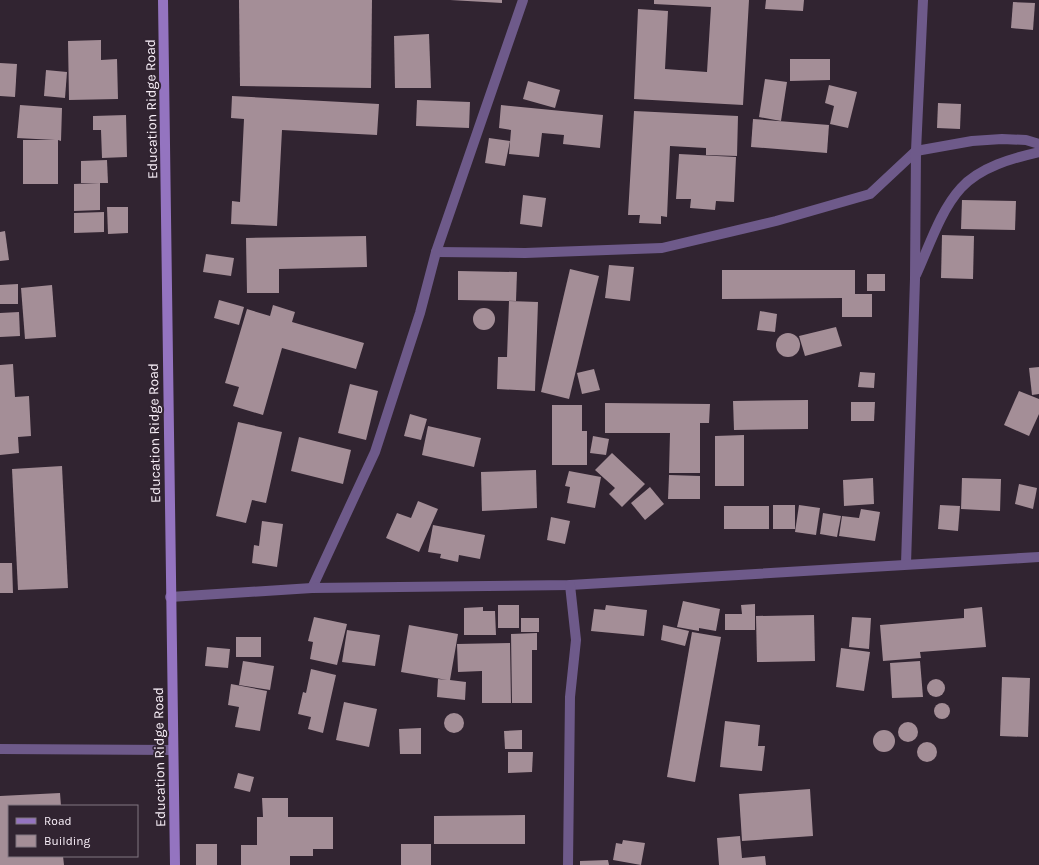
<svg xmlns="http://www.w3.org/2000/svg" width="1039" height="865" font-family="Karla,sans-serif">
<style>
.building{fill:#a48e97}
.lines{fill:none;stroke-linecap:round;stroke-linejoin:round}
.minor{stroke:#6e5a8a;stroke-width:10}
.secondary{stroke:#9474c0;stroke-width:10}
.labels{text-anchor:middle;stroke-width:4;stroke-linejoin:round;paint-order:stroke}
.street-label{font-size:14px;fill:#f9f0f9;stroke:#312431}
</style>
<rect width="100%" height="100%" fill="#312431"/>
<g class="building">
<path d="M239 0H372L371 88 240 86Z"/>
<path d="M450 0H502V3Z"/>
<path d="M654 0H749L743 105 634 99 638 9 668 11 665 69 707 72 711 7 654 4Z"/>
<path d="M766 0H804L803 11 765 9Z"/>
<path d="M1013 2 1035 3 1033 30 1011 28Z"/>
<path d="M429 34 431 88H395L394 36Z"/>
<path d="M101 40V60L117 59 118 99 69 100 68 41Z"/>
<path d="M790 59H830V80L790 81Z"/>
<path d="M0 63 17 64 15 97 0 96Z"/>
<path d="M46 70 67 72 65 98 44 96Z"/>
<path d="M765 79 787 82 781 121 759 117Z"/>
<path d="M528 81 560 90 555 108 523 99Z"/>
<path d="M829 85 857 92 848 128 830 124 834 106 825 103Z"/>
<path d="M232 96 379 104 377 135 282 130 277 226 231 224 232 201 240 202 244 119 231 118Z"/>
<path d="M417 100 470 102 469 128 416 126Z"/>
<path d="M938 103 961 104 960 129 937 128Z"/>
<path d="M20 105 62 108 61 141 58 140V184H23V140H55L17 138Z"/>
<path d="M501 105 603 115 600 148 563 144 564 135 542 133 539 157 509 154 511 130 499 128Z"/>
<path d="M634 111 738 116 737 156 706 155V148L670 146 667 217 661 216V224L639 223 640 215H628Z"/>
<path d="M126 115 127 157 102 158 101 130H93V116Z"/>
<path d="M753 119 829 125 827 153 751 147Z"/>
<path d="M489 138 510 141 505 166 485 163Z"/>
<path d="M679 154 736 157 734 202 716 201 715 210 690 208 691 199H676Z"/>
<path d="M107 160 108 183H81V161Z"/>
<path d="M100 183V210L74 211V184Z"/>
<path d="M523 195 546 198 542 227 520 224Z"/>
<path d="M962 200 1016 201 1015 230 961 229Z"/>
<path d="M107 207H128V233L108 234Z"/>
<path d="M104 212V232L74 233V213Z"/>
<path d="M5 231 9 260 0 261V232Z"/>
<path d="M942 235 974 236 973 279 941 278Z"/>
<path d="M366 236 367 267 279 269V293H247L246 238Z"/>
<path d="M206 254 234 258 231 276 203 272Z"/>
<path d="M609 265 634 267 630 301 605 298Z"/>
<path d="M570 269 599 276 569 399 541 392Z"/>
<path d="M722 270H855V294H872V317H842V298L722 299Z"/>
<path d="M458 271 517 272 516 301 458 300Z"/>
<rect x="867" y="274" width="18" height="17"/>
<path d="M18 284V304H0V285Z"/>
<path d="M52 285 56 337 25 339 21 288Z"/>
<path d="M219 300 244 307 239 325 214 318Z"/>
<path d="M509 301 538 302 535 391 497 389 498 357H507Z"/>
<path d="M273 305 295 312 292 322 364 343 356 369 282 348 263 415 233 406 239 387 225 383 247 309 270 316Z"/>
<circle cx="484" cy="319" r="11"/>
<path d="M760 311 777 314 775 332 757 330Z"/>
<path d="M19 312 20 336 0 337V313Z"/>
<path d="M836 327 842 346 805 356 799 336Z"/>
<circle cx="788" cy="345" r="12"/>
<path d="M13 364 15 397 29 396 31 436 18 437 19 453 0 455V365Z"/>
<path d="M1039 367V394L1032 395 1029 368Z"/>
<path d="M594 369 600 390 582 394 577 373Z"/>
<path d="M860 372 875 373 874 388 858 387Z"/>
<path d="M350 384 378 391 366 440 338 433Z"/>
<path d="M1019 391 1039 399V414L1029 436 1004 425Z"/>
<path d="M808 400V429L734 430 733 401Z"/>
<path d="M851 402H875L874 421H851Z"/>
<path d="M605 403 710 404 709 423H700V473H669L670 433H605Z"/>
<path d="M552 405H582V431H587V465H552Z"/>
<path d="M410 414 427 419 421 440 404 436Z"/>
<path d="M238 422 282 432 266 503 252 500 246 523 216 516Z"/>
<path d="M428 426 481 438 474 467 422 455Z"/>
<path d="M744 435V486H715V436Z"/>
<path d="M593 436 609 439 606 455 590 453Z"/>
<path d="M299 437 351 450 343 484 291 471Z"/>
<path d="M612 453 645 484 622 507 609 494 615 488 595 470Z"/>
<path d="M62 466 68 588 18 590 12 469Z"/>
<path d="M536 470 537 508 482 511 481 472Z"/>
<path d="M569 471 601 477 595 508 567 503 570 487 565 486Z"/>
<path d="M669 475 700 476V499H668Z"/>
<path d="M873 478 874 504 844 506 843 480Z"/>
<path d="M962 478 1001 479 1000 511 961 509Z"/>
<path d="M1019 484 1037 488 1033 509 1015 504Z"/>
<path d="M650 487 664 504 645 520 631 503Z"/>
<path d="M418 501 438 509 419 552 386 538 397 513 411 518Z"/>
<rect x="773" y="505" width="22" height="24"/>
<path d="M799 505 820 508 816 535 795 532Z"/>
<path d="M940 505 960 506 958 531 938 529Z"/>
<rect x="724" y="506" width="45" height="23"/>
<path d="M861 509 880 512 875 541 839 536 842 516 859 518Z"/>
<path d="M823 513 841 516 837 537 820 534Z"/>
<path d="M551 517 570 521 565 544 547 540Z"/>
<path d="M262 521 283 524 277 567 252 563 254 545 259 546Z"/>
<path d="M433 525 485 535 480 559 459 555 458 562 440 558 441 554 428 552Z"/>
<path d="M0 563H12L13 593H0Z"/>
<path d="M683 601 720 609 716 631 699 628V631L677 627Z"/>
<path d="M755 604V630H725V614H742L741 605Z"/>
<rect x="498" y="605" width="21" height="23"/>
<path d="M606 605 647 610 644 636 591 631 594 609 605 610Z"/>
<path d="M483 607V611H495L496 635H464V608Z"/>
<path d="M982 607 986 647 920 652 921 658 883 661 880 625 964 618V609Z"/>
<path d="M814 615 815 661 757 662 756 616Z"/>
<path d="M314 617 347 624 337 665 310 659 313 642 308 641Z"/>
<path d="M852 617 871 618 869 649 849 647Z"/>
<rect x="521" y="618" width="18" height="14"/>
<path d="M409 625 458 634 450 680 466 682 465 700 437 697 438 679 447 680 401 672Z"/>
<path d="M663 625 689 631 685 646 661 640Z"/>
<path d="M347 630 380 635 375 666 342 662Z"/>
<path d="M692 632 721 637 695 782 667 777Z"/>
<path d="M537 633V650H532V703H512L511 634Z"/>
<rect x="236" y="637" width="25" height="20"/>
<path d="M510 643 511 703H482V671L458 672 457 644Z"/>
<path d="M207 647 230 649 228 668 205 666Z"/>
<path d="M841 648 870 652 864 691 836 687Z"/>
<path d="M243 661 274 666 270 690 239 685Z"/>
<path d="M920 661 923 697 892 698 890 663Z"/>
<path d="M311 669 336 675 323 733 308 729 311 717 298 714 303 692 306 693Z"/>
<path d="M1002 677 1030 678 1028 737 1000 736Z"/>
<circle cx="936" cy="688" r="9"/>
<path d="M231 684 267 691 260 731 235 727 239 707 228 705Z"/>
<path d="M344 702 377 709 369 747 336 740Z"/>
<circle cx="942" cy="711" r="8"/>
<circle cx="454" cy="723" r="10"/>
<path d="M725 721 760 725 758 746H765L762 771 720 767Z"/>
<circle cx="908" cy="732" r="10"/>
<path d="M421 728V754H400L399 729Z"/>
<circle cx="884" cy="741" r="11"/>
<path d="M522 730V749H505L504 731Z"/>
<circle cx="927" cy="752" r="10"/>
<path d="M508 752H533L532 772 508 773Z"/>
<path d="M238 773 254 777 250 792 234 788Z"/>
<path d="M810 789 813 836 742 841 739 794Z"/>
<path d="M60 793 61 806H9V856H63L64 865H0V796Z"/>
<path d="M262 798H288V817H333V849H313V856H290V865H241V845H257V817H263Z"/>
<path d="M525 815V844H434V816Z"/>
<path d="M740 836 742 858 765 856 766 865H719L717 838Z"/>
<path d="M623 840 645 843 641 865 613 860 616 843 622 844Z"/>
<rect x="196" y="844" width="21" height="21"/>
<rect x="401" y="844" width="30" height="21"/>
<path d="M608 860 609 865H580V861Z"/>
</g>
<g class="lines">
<g class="minor">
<path d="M436 252 525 253 662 248 776 221 870 194 916 151 972 141 1002 139 1026 140 1039 144"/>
<path d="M916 275C929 247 940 211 961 188 980 167 1013 158 1039 152"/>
<path d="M906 564 915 279 916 151 923 0"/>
<path d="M312 588 375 452 420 313 436 252 523 0"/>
<path d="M170 597 312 588 570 585 1039 557"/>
<path d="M0 749 173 750"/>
<path d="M568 865 570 697 576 640 570 585"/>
</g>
<path class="secondary" d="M163 0 175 865"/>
</g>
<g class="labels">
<g class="street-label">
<text transform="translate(151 109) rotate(-91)" y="5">Education Ridge Road</text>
<text transform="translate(154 433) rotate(-91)" y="5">Education Ridge Road</text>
<text transform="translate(159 757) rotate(-91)" y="5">Education Ridge Road</text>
</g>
</g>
<rect x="8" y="805" width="130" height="52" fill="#312431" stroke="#817681"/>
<rect x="16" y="818" width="20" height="6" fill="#9474c0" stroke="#817681"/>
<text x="44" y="825" font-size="12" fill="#f9f0f9">Road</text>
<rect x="16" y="835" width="20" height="12" fill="#a48e97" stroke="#817681"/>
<text x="44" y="845" font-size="12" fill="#f9f0f9">Building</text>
</svg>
